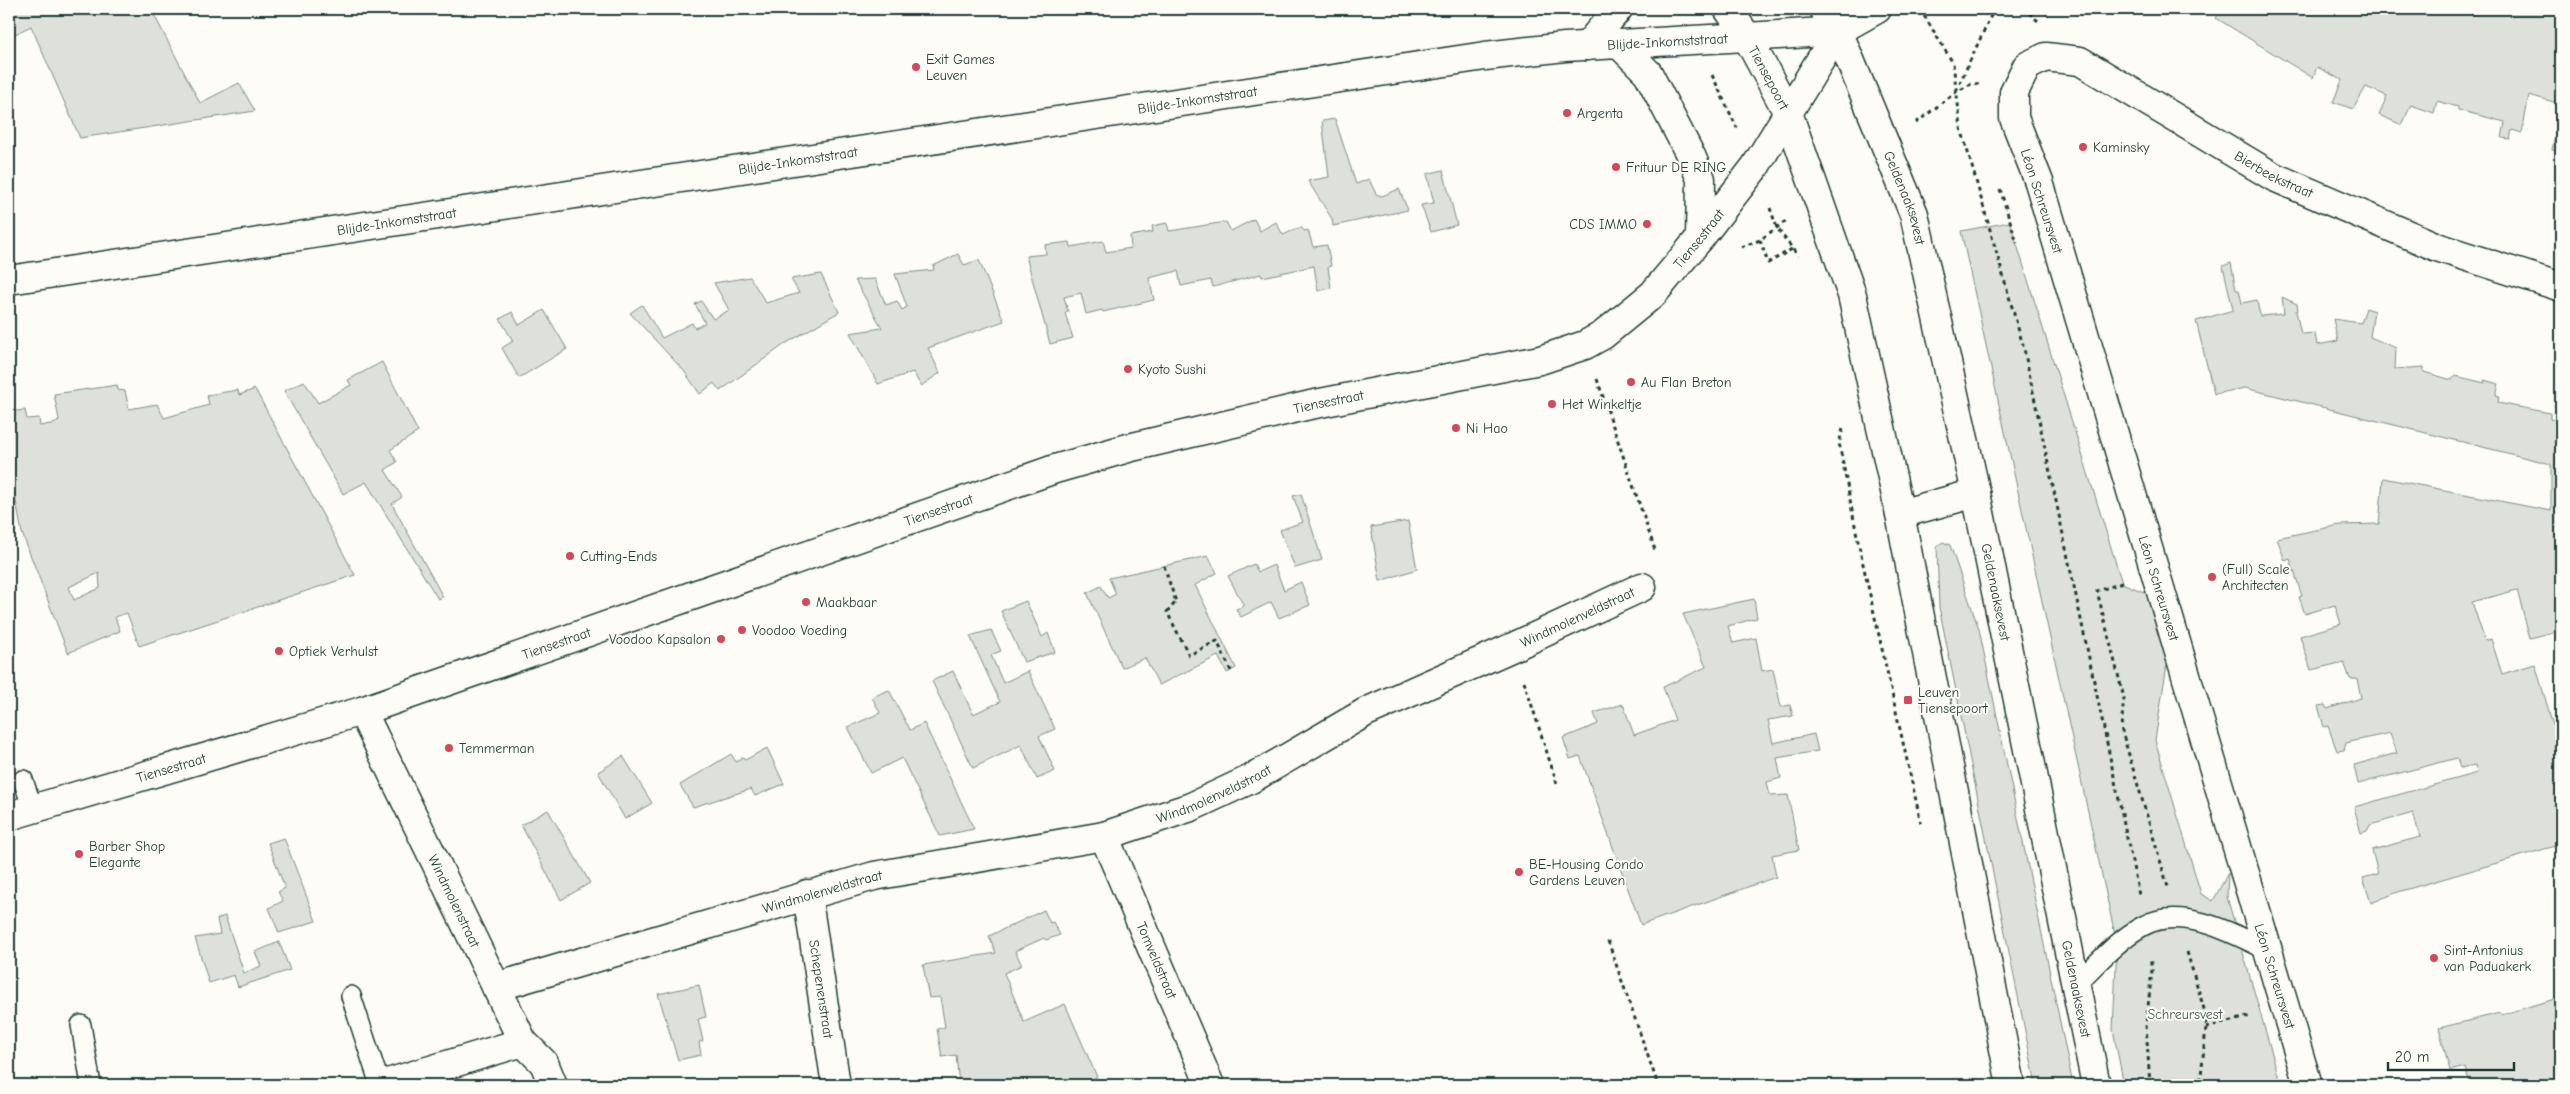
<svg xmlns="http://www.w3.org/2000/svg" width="2570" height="1094" font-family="'Comic Neue',sans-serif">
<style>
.green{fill:#dde0db;stroke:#7e8e88;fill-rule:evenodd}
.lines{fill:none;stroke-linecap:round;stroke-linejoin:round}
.service-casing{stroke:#1f3d34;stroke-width:22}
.minor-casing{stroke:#1f3d34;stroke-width:31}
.tertiary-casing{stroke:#1f3d34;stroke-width:31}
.secondary-casing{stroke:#1f3d34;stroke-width:31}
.primary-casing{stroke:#1f3d34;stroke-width:31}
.path{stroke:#1f3d34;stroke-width:3;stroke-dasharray:4 4;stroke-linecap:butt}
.service{stroke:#fdfcf7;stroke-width:19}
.minor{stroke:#fdfcf7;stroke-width:28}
.tertiary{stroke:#fdfcf7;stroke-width:28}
.secondary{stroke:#fdfcf7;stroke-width:28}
.primary{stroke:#fdfcf7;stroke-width:28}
.poi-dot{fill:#d1495b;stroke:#fdfcf7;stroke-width:2}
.labels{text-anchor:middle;stroke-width:4;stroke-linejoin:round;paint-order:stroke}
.street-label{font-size:14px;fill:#1f3d34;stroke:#fdfcf7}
.poi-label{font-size:14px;fill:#1f3d34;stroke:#fdfcf7;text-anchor:start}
.park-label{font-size:14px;fill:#455e55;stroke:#fdfcf7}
</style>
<rect width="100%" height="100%" fill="#fdfcf7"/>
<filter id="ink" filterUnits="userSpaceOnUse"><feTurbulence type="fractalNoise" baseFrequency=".02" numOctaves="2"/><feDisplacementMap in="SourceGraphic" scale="10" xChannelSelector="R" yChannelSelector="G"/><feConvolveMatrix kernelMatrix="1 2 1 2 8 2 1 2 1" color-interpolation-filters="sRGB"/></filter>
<g filter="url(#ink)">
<g class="green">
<path d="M9 9H151L200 103 239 83 255 111 80 138 31 26 9 37Z"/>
<path d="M2221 9H2561V104L2529 95 2522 133 2512 130 2510 139 2502 138 2505 122 2458 110V107L2437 101 2434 113 2411 105 2402 125 2379 115 2387 96 2366 87 2353 109 2333 102 2342 80 2317 67 2313 78 2216 18Z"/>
<path d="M2561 105V153L2552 150Z"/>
<path d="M1335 119 1356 184 1369 179 1376 194 1382 196 1399 189 1408 210 1333 226 1332 219 1308 181 1329 177 1322 121Z"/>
<path d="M1443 170 1457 225 1431 232 1421 205 1434 203 1427 174Z"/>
<path d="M1254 219 1260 231 1276 222 1283 235 1301 227 1304 231 1308 230 1313 247 1327 245 1331 266 1328 267 1331 288 1318 291 1314 266 1262 277 1261 274 1213 287 1211 280 1181 286 1178 271 1149 278 1154 300 1103 312 1102 310 1086 314 1081 293 1064 297 1068 312 1065 313 1073 338 1050 344 1026 256 1046 254 1045 245 1070 242 1071 247 1103 241 1106 252 1131 248 1130 236 1153 232 1152 226 1167 223 1169 231 1226 222 1231 231Z"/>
<path d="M2010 222 2122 583 2163 600 2172 633 2155 740 2201 894 2213 901 2228 873 2227 897 2281 1085H2124L2113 1030 2117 944 1961 231Z"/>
<path d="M958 254 964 265 979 260 1004 321 928 348 940 373 921 386 913 372 878 384 850 333 882 328 855 280 875 279 886 305 897 301 902 310 907 307 895 274 934 270 933 266Z"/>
<path d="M2231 263 2236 290H2239L2242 303 2257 300 2260 316 2284 314 2282 297 2297 304 2298 311H2296L2301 334 2315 333 2317 345 2338 341 2333 319 2361 323 2366 308 2374 311 2370 337 2396 348 2395 369 2424 367V372L2452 380 2455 376 2485 383 2484 380 2499 384 2496 395 2499 396 2498 403 2550 413V419L2561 422V641L2558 631 2530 638 2517 590 2472 602 2485 641 2491 639 2502 674 2535 664 2561 752V867L2555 846 2398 892 2371 903 2363 878 2378 874 2372 850 2420 837 2413 813 2370 825 2367 831 2361 833 2354 807 2477 773 2475 765 2460 768 2457 758 2358 784 2354 765 2397 753 2390 733 2346 743 2344 750 2337 751 2328 726 2324 727 2318 706 2325 705 2327 709 2361 698 2357 679H2350L2344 662 2311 670 2300 636 2341 624 2335 605 2305 614 2299 597 2302 596 2290 559 2285 561 2277 538 2340 525 2379 524 2383 478 2551 511V464L2245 388 2214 394 2196 321 2233 310 2223 266Z"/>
<path d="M821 274 839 312 785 344 720 391 714 383 700 394 684 371 630 313 642 305 662 338 692 323 695 328 705 323 695 304 701 301 713 319 729 310 714 283 750 277 766 303 799 293 791 279Z"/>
<path d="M544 310 567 349 519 378 502 348 513 341 500 319 512 312 519 325Z"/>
<path d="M382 362 418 432 390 450 397 462 385 470 402 497 392 504 443 597 438 599 366 482 343 494 284 391 304 381 318 403 351 385 348 380Z"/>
<path d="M117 385 118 390 125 391 129 409 157 404 164 418 209 405 207 395 238 390 239 395 255 389 355 575 139 646 127 613 115 617 120 631 68 653 22 533 9 463V412L25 410 27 419 39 418 40 426 56 423 59 420 54 394ZM99 573 100 588 74 600 69 587Z"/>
<path d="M1301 494 1322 560 1295 568 1280 530 1303 522 1293 496Z"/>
<path d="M1408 521 1417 569 1380 581 1371 527Z"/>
<path d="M1943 542 1950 545 1979 629 2073 1085H2036L1939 607 1937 546Z"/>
<path d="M1208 556 1217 573 1195 585 1236 668 1227 673 1218 656 1159 685 1145 658 1122 668 1087 593 1101 586 1108 598 1116 594 1109 578Z"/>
<path d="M1254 564 1258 572 1274 565 1284 590 1301 582 1310 605 1279 618 1271 602 1241 617 1236 609 1244 606 1228 576Z"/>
<path d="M1754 599 1757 618 1728 626 1733 643 1756 638 1762 671 1773 669 1781 707 1790 705 1793 716 1768 720 1773 743 1814 734 1818 751 1777 758 1781 778 1767 782 1770 796 1788 795 1799 850 1772 855 1776 877 1641 925 1580 756 1570 759 1563 738 1598 724 1594 713 1623 704 1634 735 1675 720 1663 687 1706 667 1683 614Z"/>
<path d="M1026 601 1042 637 1048 633 1055 652 1024 662 1001 611Z"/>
<path d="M991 630 1001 651 991 655 1003 683 1028 671 1055 729 1039 736 1055 771 1037 779 1021 745 973 768 932 681 953 671 973 714 1000 702 970 636Z"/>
<path d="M889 690 910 730 924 723 974 829 940 836 902 758 871 773 848 727 880 713 872 697Z"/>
<path d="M767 748 784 784 755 796 751 789 693 807 680 785 731 754 736 762 743 757 745 760Z"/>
<path d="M623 756 652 803 625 819 598 772Z"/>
<path d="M548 810 590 883 561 900 521 825Z"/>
<path d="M284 838 316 921 279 933 269 908 283 901 278 892 285 888 268 843Z"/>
<path d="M1044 910 1050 923 1053 922 1060 935 1046 940 1044 938 1015 951 1022 965 1004 973 1024 1022 1065 1004 1097 1077 1077 1085H959L956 1055 942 1057 937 1029 945 1027 940 997 929 998 923 965 996 953 989 936Z"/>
<path d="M225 916 244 973 261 966 255 952 279 942 290 970 238 987 234 975 209 983 195 938 220 934 217 919Z"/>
<path d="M699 985 706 1017 698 1019 703 1041 699 1042 701 1055 678 1060 658 994Z"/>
<path d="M2561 997V1085H2467L2470 1084 2465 1067 2450 1071 2439 1028 2500 1013 2501 1015Z"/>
</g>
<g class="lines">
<defs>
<g id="service">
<path d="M23 780 33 809"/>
<path d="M2076 984C2097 964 2117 940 2143 926 2181 905 2233 933 2267 950"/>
<path d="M351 996 380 1085"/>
<path d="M81 1025 91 1085"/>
</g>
<g id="minor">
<path d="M1619 44 1648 73 1692 158 1701 179 1700 238"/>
<path id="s1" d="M362 711 523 1042 544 1063 553 1085"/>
<path id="s2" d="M1104 836 1210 1085"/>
<path id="s3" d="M807 894 836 1085"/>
<path id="s4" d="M496 987 874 876 1104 836 1191 807 1251 779 1366 712 1513 647 1642 587"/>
<path d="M381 1085 523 1042"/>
<path id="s5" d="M2308 1085 2039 182 2014 118V92L2027 66 2046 57 2080 61 2274 177 2437 247 2561 287"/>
</g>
<g id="tertiary">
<path d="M1587 46 1618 9"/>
<path id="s6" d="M9 280 1485 56 1565 47 1747 37"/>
<path id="s7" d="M9 816 362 711 1055 469 1128 448 1310 405 1540 360 1585 345 1603 335 1653 294 1700 238 1755 167 1788 113"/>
</g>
<g id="secondary">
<path id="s8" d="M1728 9 1747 37 1788 113 1852 295 1900 514 2011 1085"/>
<path id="s9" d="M1824 9 1838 31 1914 214 1976 493 2096 1085"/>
<path d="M1747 37 1838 31"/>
<path d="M1788 113 1838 31"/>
<path d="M1900 514 1976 493"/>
</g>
<path id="primary" d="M1838 31 1877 9"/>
</defs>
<use href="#service" class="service-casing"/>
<use href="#minor" class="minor-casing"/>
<use href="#tertiary" class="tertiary-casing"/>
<use href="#secondary" class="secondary-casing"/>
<use href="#primary" class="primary-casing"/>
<g class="path">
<path d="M1920 9 1953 63 1961 128 2024 349 2139 895"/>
<path d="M2029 13 2038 21"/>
<path d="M1712 75 1737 128"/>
<path d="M1956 91 1994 9"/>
<path d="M1916 123 1956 92 1973 83 1979 84"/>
<path d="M2000 189 2017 243"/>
<path d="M1770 208 1777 228 1798 256"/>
<path d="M1760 240 1768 263 1792 249"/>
<path d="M1741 247 1760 240 1787 220"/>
<path d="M1597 379 1656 553"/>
<path d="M1843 429 1839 443 1859 546 1921 823"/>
<path d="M1164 566 1176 602 1167 612 1189 655 1217 641 1231 671"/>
<path d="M2122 583 2097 591 2124 698 2121 728 2168 887"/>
<path d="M1524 681 1557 784"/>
<path d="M1608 941 1658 1085"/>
<path d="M2187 952 2207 1019 2200 1085"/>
<path d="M2206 1028 2251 1016"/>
<path d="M2150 1085 2146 1025 2152 970 2150 958"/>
</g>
<use href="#service" class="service"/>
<use href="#minor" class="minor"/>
<use href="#tertiary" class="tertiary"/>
<use href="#secondary" class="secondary"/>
<use href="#primary" class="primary"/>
</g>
</g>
<g class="poi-dot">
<circle cx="916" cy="67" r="5"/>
<circle cx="1567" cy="113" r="5"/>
<circle cx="2083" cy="147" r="5"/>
<circle cx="1616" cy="167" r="5"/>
<circle cx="1647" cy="224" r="5"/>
<circle cx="1128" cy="369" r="5"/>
<circle cx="1631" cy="382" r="5"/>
<circle cx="1552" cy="404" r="5"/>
<circle cx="1456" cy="428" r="5"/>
<circle cx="570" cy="556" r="5"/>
<circle cx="2212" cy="577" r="5"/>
<circle cx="806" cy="602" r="5"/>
<circle cx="742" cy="630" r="5"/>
<circle cx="721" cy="639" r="5"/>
<circle cx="279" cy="651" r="5"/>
<rect x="1903" y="695" width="10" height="10" rx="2.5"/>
<circle cx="449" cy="748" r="5"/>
<circle cx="79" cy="854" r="5"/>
<circle cx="1519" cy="872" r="5"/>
<circle cx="2434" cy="958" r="5"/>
</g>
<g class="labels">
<g class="street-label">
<text dy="5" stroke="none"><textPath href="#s6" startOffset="1676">Blijde-Inkomststraat</textPath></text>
<text dy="5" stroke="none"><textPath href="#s8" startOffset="80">Tiensepoort</textPath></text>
<text dy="5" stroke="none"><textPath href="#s6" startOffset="1202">Blijde-Inkomststraat</textPath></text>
<text dy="5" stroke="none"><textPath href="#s6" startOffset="798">Blijde-Inkomststraat</textPath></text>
<text dy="5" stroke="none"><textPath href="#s5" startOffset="1346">Bierbeekstraat</textPath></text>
<text dy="5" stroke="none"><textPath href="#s9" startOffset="206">Geldenaaksevest</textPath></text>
<text transform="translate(2042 201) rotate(72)" y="5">Léon Schreursvest</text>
<text dy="5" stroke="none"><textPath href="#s6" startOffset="392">Blijde-Inkomststraat</textPath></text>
<text dy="5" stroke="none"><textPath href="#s7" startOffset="1804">Tiensestraat</textPath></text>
<text dy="5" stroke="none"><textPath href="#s7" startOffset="1384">Tiensestraat</textPath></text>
<text dy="5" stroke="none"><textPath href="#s7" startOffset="979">Tiensestraat</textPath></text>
<text transform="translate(2159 588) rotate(73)" y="5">Léon Schreursvest</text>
<text dy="5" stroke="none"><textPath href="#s9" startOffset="611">Geldenaaksevest</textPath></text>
<text dy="5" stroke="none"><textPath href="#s4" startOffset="1150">Windmolenveldstraat</textPath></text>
<text dy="5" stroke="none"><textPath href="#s7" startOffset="574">Tiensestraat</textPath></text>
<text dy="5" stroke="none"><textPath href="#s7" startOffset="169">Tiensestraat</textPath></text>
<text dy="5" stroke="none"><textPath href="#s4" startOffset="745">Windmolenveldstraat</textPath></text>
<text dy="5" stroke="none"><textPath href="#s4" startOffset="340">Windmolenveldstraat</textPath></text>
<text dy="5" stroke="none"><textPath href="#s1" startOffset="211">Windmolenstraat</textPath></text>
<text dy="5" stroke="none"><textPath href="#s2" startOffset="135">Tomveldstraat</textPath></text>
<text transform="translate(2275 976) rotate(73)" y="5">Léon Schreursvest</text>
<text dy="5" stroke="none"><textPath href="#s9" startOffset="1016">Geldenaaksevest</textPath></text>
<text dy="5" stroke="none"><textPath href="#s3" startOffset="96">Schepenenstraat</textPath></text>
</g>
<g class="poi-label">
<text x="926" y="64">Exit Games<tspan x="926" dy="16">Leuven</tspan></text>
<text x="1577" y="118">Argenta</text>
<text x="2093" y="152">Kaminsky</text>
<text x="1626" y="172">Frituur DE RING</text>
<text x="1637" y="229" text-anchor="end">CDS IMMO</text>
<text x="1138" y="374">Kyoto Sushi</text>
<text x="1641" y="387">Au Flan Breton</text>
<text x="1562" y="409">Het Winkeltje</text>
<text x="1466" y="433">Ni Hao</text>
<text x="580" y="561">Cutting-Ends</text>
<text x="2222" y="574">(Full) Scale<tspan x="2222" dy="16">Architecten</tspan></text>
<text x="816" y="607">Maakbaar</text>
<text x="752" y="635">Voodoo Voeding</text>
<text x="711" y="644" text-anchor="end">Voodoo Kapsalon</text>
<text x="289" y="656">Optiek Verhulst</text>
<text x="1918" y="697">Leuven<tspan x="1918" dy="16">Tiensepoort</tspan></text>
<text x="459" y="753">Temmerman</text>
<text x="89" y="851">Barber Shop<tspan x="89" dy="16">Elegante</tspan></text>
<text x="1529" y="869">BE-Housing Condo<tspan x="1529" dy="16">Gardens Leuven</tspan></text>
<text x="2444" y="955">Sint-Antonius<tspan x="2444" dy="16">van Paduakerk</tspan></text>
</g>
<g class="park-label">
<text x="2185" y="1019">Schreursvest</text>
</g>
</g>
<rect width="2570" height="1094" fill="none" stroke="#fdfcf7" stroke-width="30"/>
<rect x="15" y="15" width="2540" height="1064" fill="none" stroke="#1f3d34" stroke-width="2" filter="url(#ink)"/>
<path d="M2388 1062v8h126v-8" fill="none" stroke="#1f3d34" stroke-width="2.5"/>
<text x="2395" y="1062" font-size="15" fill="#1f3d34" stroke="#fdfcf7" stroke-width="4" paint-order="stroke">20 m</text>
</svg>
